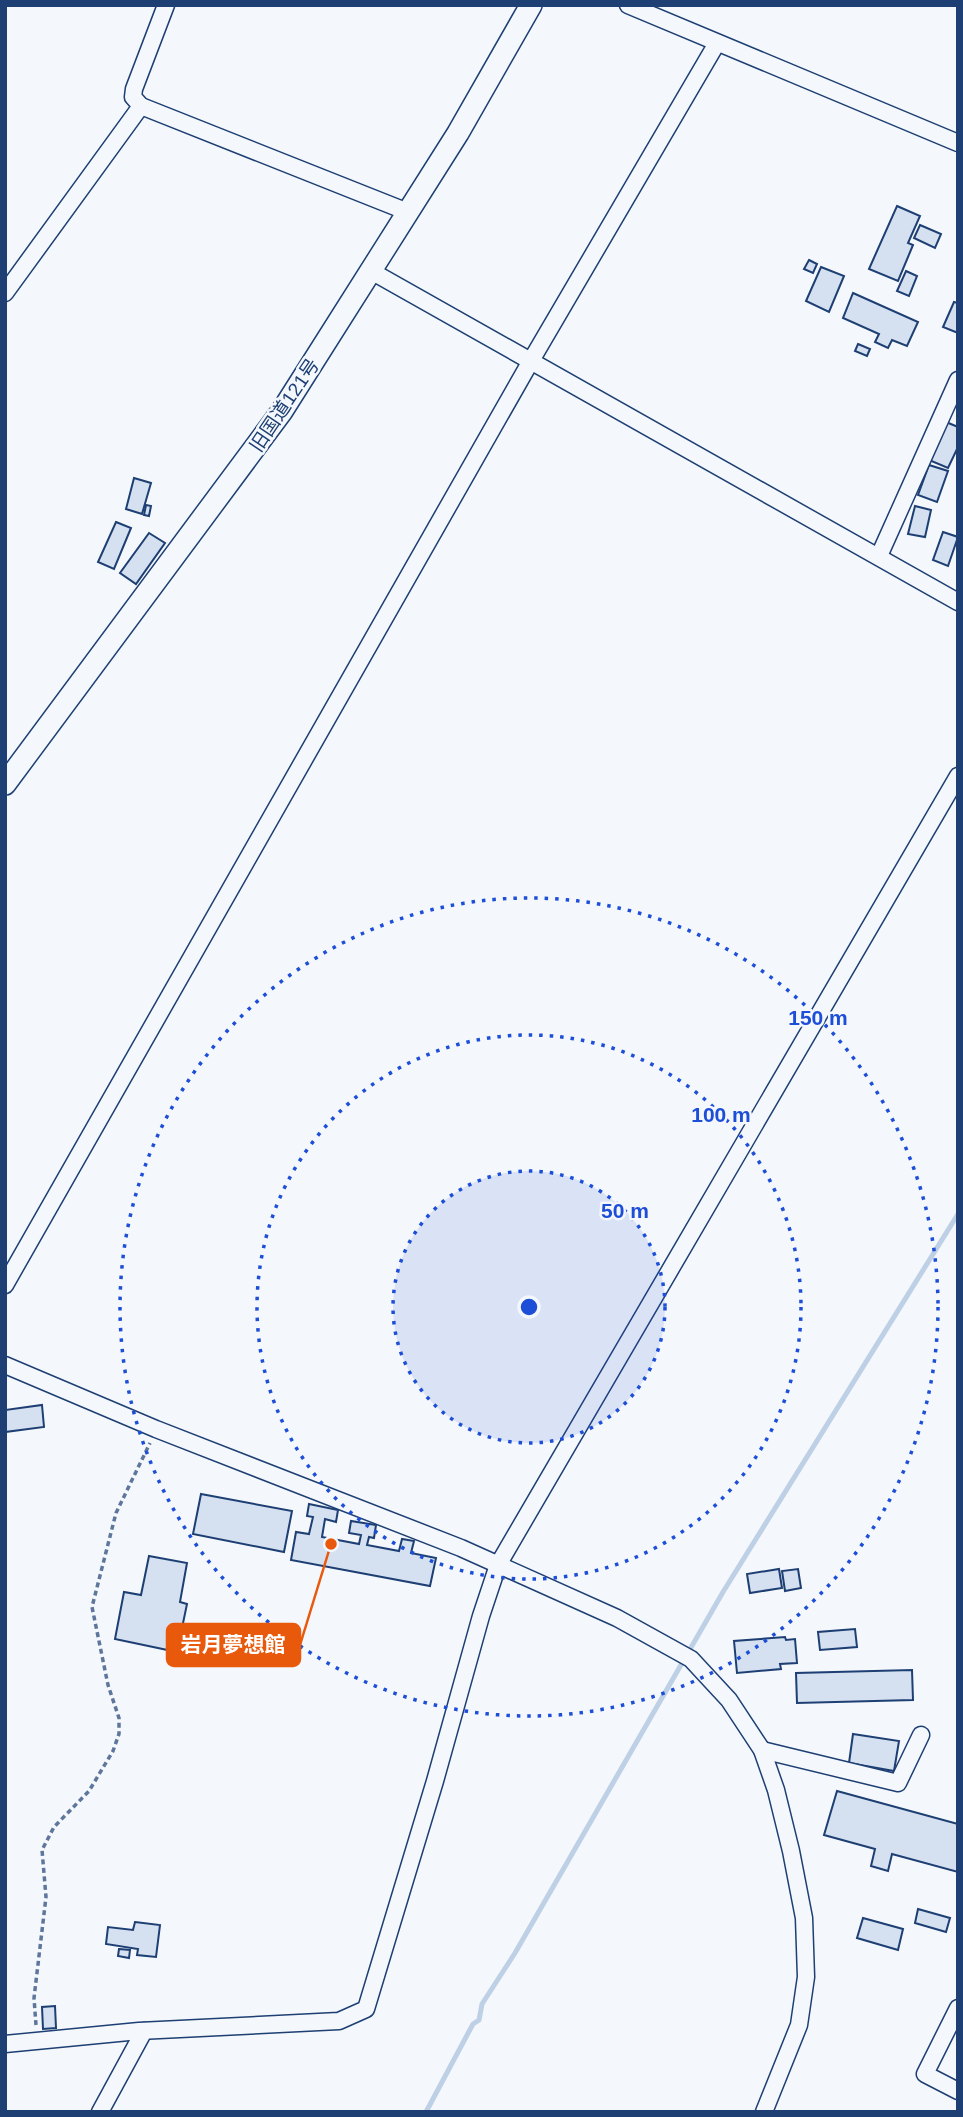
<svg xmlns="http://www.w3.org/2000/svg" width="963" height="2117" font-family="Helvetica,'Noto Sans JP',sans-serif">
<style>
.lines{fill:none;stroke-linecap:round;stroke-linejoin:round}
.stream{stroke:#bed0e5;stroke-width:5}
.building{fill:#d5e0f0;stroke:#1d3f73;stroke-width:2}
.minor-casing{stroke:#1d3f73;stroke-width:19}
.tertiary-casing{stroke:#1d3f73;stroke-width:24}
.path{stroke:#5e769c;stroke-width:3.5;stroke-dasharray:5 3.5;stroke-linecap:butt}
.minor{stroke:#f4f7fb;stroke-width:16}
.tertiary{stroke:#f4f7fb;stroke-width:21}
.ring{fill:none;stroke:#1d4ed8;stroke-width:3.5;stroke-dasharray:3.5 7}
.labels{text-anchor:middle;stroke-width:5;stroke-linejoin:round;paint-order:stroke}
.street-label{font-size:19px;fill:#1d3f73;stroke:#f4f7fb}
.centre{fill:#1d4ed8;stroke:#f4f7fb;stroke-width:3.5}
.ring-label{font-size:21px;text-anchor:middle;font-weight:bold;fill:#1d4ed8;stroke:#f4f7fb;stroke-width:5;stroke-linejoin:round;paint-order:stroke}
.leader{fill:none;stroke:#e8590c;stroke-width:2.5}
.callout-dot{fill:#e8590c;stroke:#f4f7fb;stroke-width:2.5}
.callout{fill:#e8590c;stroke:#e8590c;stroke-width:2.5}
.callout-label{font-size:21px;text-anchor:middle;font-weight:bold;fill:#fff}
</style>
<rect width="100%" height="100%" fill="#f4f7fb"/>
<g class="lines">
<path class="stream" d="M426 2112 473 2024 479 2020 482 2004 515 1953 723 1592 958 1214"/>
</g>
<g class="building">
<path d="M897 206 920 216 908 243 913 245 898 281 869 269Z"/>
<path d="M920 225 941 234 935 248 914 238Z"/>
<path d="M809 260 817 264 813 273 804 269Z"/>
<path d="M821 267 844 276 829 312 806 301Z"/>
<path d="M906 271 917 276 909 296 897 291Z"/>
<path d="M853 293 918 322 907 346 892 340 888 348 875 342 879 334 843 318Z"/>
<path d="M954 302 958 303V333L943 327Z"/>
<path d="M858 344 870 349 867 356 855 351Z"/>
<path d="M946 422 958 427V447L948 468 929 460Z"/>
<path d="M929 465 948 471 937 502 918 495Z"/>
<path d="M134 478 151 483 142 514 126 509Z"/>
<path d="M146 505 151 506 149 516 144 515Z"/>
<path d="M915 506 931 510 925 537 908 534Z"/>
<path d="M116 522 131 528 114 569 98 562Z"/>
<path d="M943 532 958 537 948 566 933 560Z"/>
<path d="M149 533 165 543 136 584 120 573Z"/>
<path d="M42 1405 44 1427 5 1432V1410Z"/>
<path d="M201 1494 292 1511 284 1552 193 1534Z"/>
<path d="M309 1504 338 1510 336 1522 325 1519 322 1537 359 1544 361 1535 349 1533 351 1521 376 1525 374 1538 369 1537 367 1545 399 1551 402 1539 414 1541 411 1553 436 1558 430 1586 291 1560 296 1532 309 1534 313 1517 307 1516Z"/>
<path d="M149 1556 187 1563 180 1602 187 1604 177 1652 115 1639 124 1592 141 1595Z"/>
<path d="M779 1569 782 1588 750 1593 747 1574Z"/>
<path d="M798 1569 801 1588 785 1591 782 1571Z"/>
<path d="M855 1629 857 1647 820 1650 818 1632Z"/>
<path d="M785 1637 786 1640 795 1639 797 1663 780 1664 781 1669 737 1673 734 1641Z"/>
<path d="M912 1670 913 1700 797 1703 796 1673Z"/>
<path d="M853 1734 899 1741 894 1771 849 1763Z"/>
<path d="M837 1791 958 1824V1872L892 1854 888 1871 871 1866 875 1849 824 1835Z"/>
<path d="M918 1909 950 1918 946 1932 915 1923Z"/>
<path d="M863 1918 903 1929 898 1950 857 1938Z"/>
<path d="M135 1922 160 1925 156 1957 137 1955 138 1949 106 1944 108 1927 133 1930Z"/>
<path d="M119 1949 130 1950 129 1958 118 1956Z"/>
<path d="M55 2006 56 2028 43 2029 42 2007Z"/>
</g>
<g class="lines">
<defs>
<g id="minor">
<path d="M166 5 134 89 133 97 141 106 408 212"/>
<path d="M628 5 958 143"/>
<path d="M371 271 958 602"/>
<path d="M5 293 141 106"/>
<path d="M879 556 958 380"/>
<path d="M5 1285 532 359 717 43"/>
<path d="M5 1365 156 1429 461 1548 617 1618 691 1659 729 1700 762 1750 776 1790 791 1851 804 1918 806 1977 799 2025 764 2112"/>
<path d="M762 1750 898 1783 921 1735"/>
<path d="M958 2008 925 2074 958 2091"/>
<path d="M5 2044 139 2031 339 2021 366 2009 435 1781 481 1616 498 1565 958 776"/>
<path d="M100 2112 144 2031"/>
</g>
<path id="tertiary" d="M5 784 282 411 458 133 531 5"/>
</defs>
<use href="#minor" class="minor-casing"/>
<use href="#tertiary" class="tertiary-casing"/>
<path class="path" d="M36 2025 34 1998 46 1897 42 1850 54 1827 89 1791 113 1751 119 1734V1718L108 1685 92 1607 116 1513 150 1443"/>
<use href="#minor" class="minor"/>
<use href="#tertiary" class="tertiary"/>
</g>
<circle cx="529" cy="1307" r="136" fill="#1d4ed8" fill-opacity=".12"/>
<g class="ring">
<circle cx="529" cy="1307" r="136"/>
<circle cx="529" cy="1307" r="272"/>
<circle cx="529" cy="1307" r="409"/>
</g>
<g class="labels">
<g class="street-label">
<text transform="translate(284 405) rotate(-56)" y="7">旧国道121号</text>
</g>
</g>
<circle cx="529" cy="1307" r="10" class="centre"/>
<g class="ring-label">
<text x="818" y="1025">150 m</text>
<text x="721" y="1122">100 m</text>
<text x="625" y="1218">50 m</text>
</g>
<path class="leader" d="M331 1544L300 1645"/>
<circle class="callout-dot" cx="331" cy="1544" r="7"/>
<rect class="callout" x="167" y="1624" width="133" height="42" rx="7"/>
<g class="callout-label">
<text x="233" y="1652">岩月夢想館</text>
</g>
<rect width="963" height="2117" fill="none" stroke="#1d3f73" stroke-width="14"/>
</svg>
